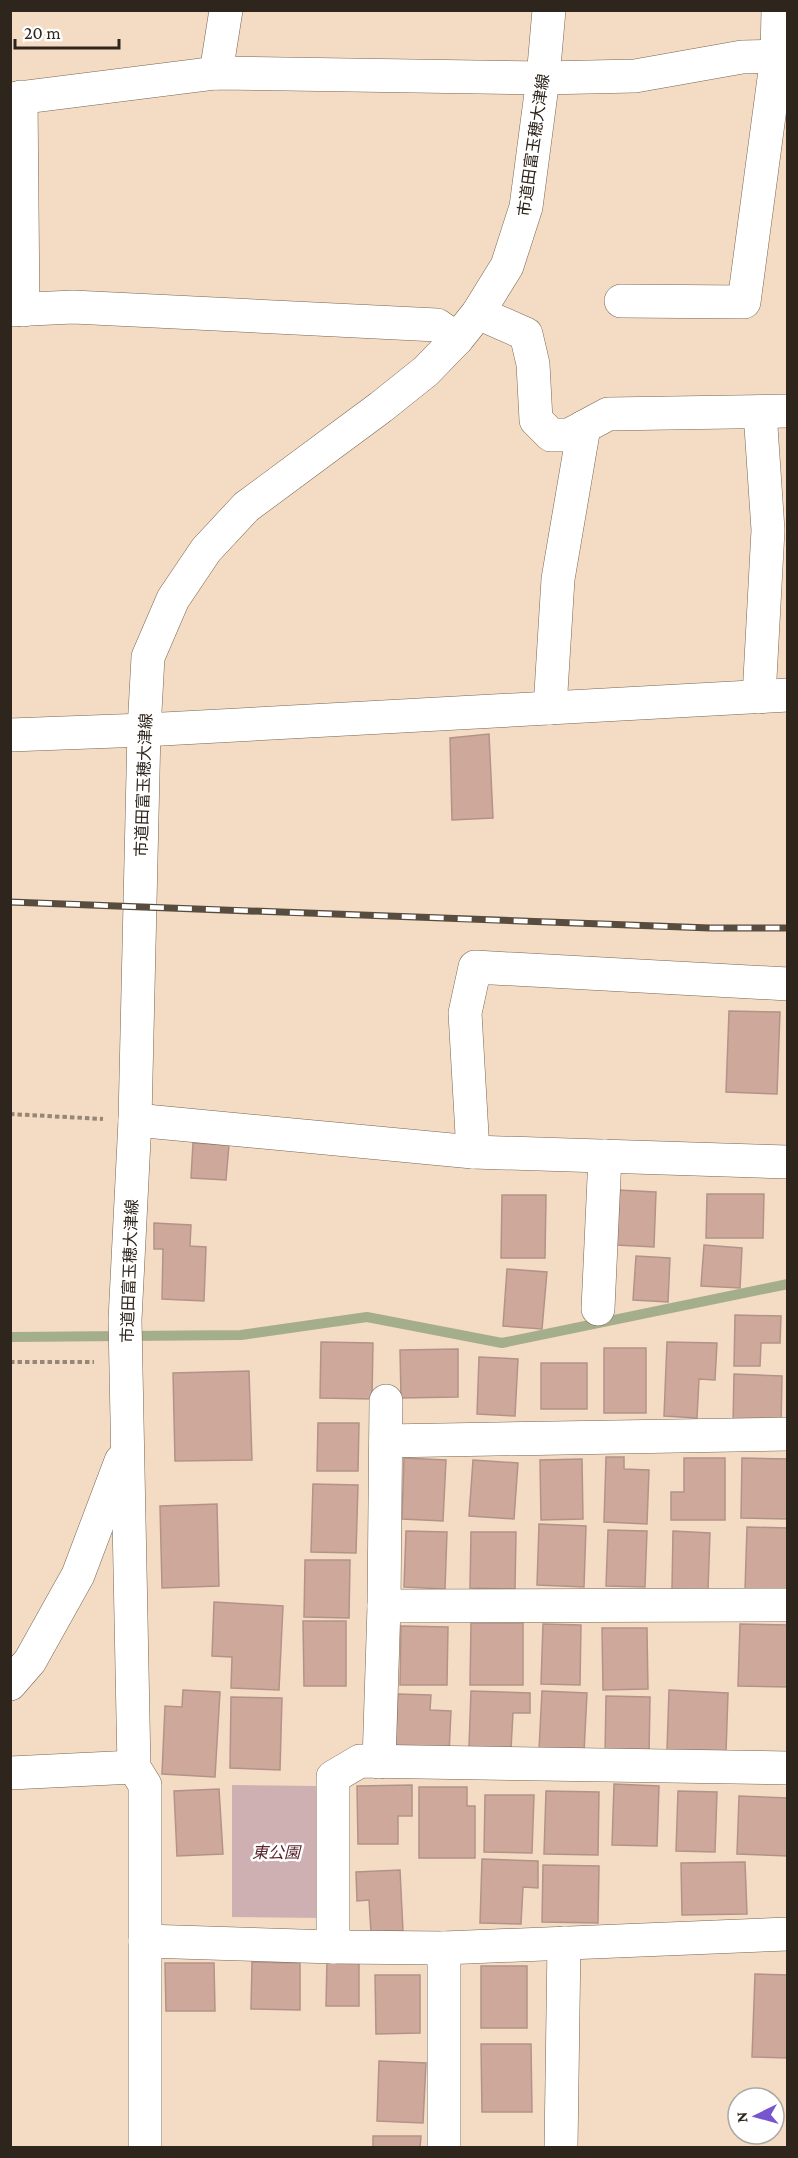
<svg xmlns="http://www.w3.org/2000/svg" width="798" height="2158" font-family="'Crimson Pro','Noto Sans JP',serif">
<style>
.green{fill:#cfb0b2}
.lines{fill:none;stroke-linecap:round;stroke-linejoin:round}
.stream{stroke:#a5ae8c;stroke-width:10}
.building{fill:#cea89b;stroke:#b39389;stroke-width:1.5}
.minor-casing{stroke:#78644f;stroke-width:34}
.path{stroke:#978675;stroke-width:4;stroke-dasharray:4.5 3;stroke-linecap:butt}
.minor{stroke:#fff;stroke-width:33}
.rail-casing{stroke:#584c3f;stroke-width:7}
.rail{stroke:#fff;stroke-width:4.5;stroke-dasharray:14;stroke-linecap:butt}
.labels{text-anchor:middle;stroke-width:5;stroke-linejoin:round;paint-order:stroke}
.street-label{font-size:16px;fill:#2e251c;stroke:#fff}
.park-label{font-size:16px;font-style:italic;fill:#5b252e;stroke:#fff}
</style>
<rect width="100%" height="100%" fill="#f4dcc4"/>
<path class="green" d="M232 1785 321 1786 320 1918 232 1917Z"/>
<g class="lines">
<path class="stream" d="M10 1337 241 1335 367 1317 502 1343 788 1284"/>
</g>
<g class="building">
<path d="M489 734 493 818 452 820 450 738Z"/>
<path d="M729 1011 780 1012 777 1094 726 1092Z"/>
<path d="M193 1143 229 1145 226 1180 191 1178Z"/>
<path d="M618 1190 656 1192 654 1247 616 1245Z"/>
<path d="M707 1194H764L763 1238H706Z"/>
<path d="M502 1195H546L545 1258H501Z"/>
<path d="M154 1223 191 1225 190 1246 206 1247 204 1301 162 1299 163 1249H154Z"/>
<path d="M704 1245 742 1248 740 1288 701 1286Z"/>
<path d="M636 1256 670 1258 668 1302 633 1300Z"/>
<path d="M507 1269 547 1272 542 1329 503 1326Z"/>
<path d="M735 1315 781 1316 780 1343H761L760 1366H734Z"/>
<path d="M321 1342 373 1343 372 1399 320 1398Z"/>
<path d="M667 1342 717 1343 715 1380 699 1379 697 1418 664 1416Z"/>
<rect x="604" y="1348" width="42" height="65"/>
<path d="M458 1349V1397L401 1398 400 1350Z"/>
<path d="M479 1357 518 1359 515 1416 477 1414Z"/>
<rect x="541" y="1363" width="46" height="46"/>
<path d="M249 1371 252 1460 175 1461 173 1373Z"/>
<path d="M734 1374 782 1376 781 1426 733 1425Z"/>
<path d="M318 1423H359L358 1471H317Z"/>
<path d="M606 1457H624V1469L649 1470 647 1524 604 1522Z"/>
<path d="M404 1458 446 1460 443 1521 402 1519Z"/>
<path d="M684 1458H725V1520H671V1492H684Z"/>
<path d="M742 1458 788 1459V1519L741 1518Z"/>
<path d="M582 1459 583 1519 541 1520 540 1460Z"/>
<path d="M473 1460 518 1463 514 1519 469 1516Z"/>
<path d="M313 1484 358 1485 356 1553 311 1552Z"/>
<path d="M217 1504 219 1586 162 1588 160 1506Z"/>
<path d="M539 1524 586 1526 584 1587 537 1585Z"/>
<path d="M747 1527 788 1528 787 1592 745 1590Z"/>
<path d="M608 1530 647 1531 645 1587 606 1586Z"/>
<path d="M406 1531 447 1532 445 1589 404 1587Z"/>
<path d="M673 1531 710 1533 708 1590 672 1589Z"/>
<path d="M471 1532H516L515 1589 470 1588Z"/>
<path d="M305 1560H350L349 1618 304 1617Z"/>
<path d="M214 1602 283 1606 279 1690 231 1688 232 1657 212 1656Z"/>
<path d="M303 1621H346V1686H304Z"/>
<path d="M471 1623H523V1685H470Z"/>
<path d="M543 1624 581 1625 580 1685 541 1684Z"/>
<path d="M740 1624 788 1625V1687L738 1686Z"/>
<path d="M401 1626 448 1627 447 1685H400Z"/>
<path d="M602 1628H647L648 1689 603 1690Z"/>
<path d="M183 1690 220 1692 215 1777 162 1774 165 1706 182 1707Z"/>
<path d="M669 1690 728 1693 726 1753 667 1750Z"/>
<path d="M471 1691 530 1693V1713H513L511 1749 469 1747Z"/>
<path d="M542 1691 587 1693 584 1753 539 1750Z"/>
<path d="M398 1694 431 1695 430 1710 451 1711 449 1754 395 1752Z"/>
<path d="M606 1696 650 1697 649 1756 605 1755Z"/>
<path d="M231 1697 282 1698 280 1770 230 1768Z"/>
<path d="M614 1784 659 1786 657 1846 612 1845Z"/>
<path d="M412 1785V1816H398V1844H358L357 1786Z"/>
<path d="M419 1787H467V1806H475V1858H419Z"/>
<path d="M219 1789 223 1854 177 1856 174 1791Z"/>
<path d="M546 1791 599 1792 598 1855 544 1854Z"/>
<path d="M678 1791 717 1792 715 1852 676 1851Z"/>
<path d="M485 1795H534L532 1853 484 1852Z"/>
<path d="M739 1796 788 1798V1856L737 1854Z"/>
<path d="M482 1859 538 1861V1888L523 1887 521 1924 480 1923Z"/>
<path d="M745 1862 747 1914 682 1915 681 1863Z"/>
<path d="M543 1865 599 1866 598 1923 542 1922Z"/>
<path d="M400 1870 403 1931 371 1932 369 1900 357 1901 356 1872Z"/>
<path d="M327 1958 359 1959V2006H326Z"/>
<path d="M252 1962 300 1963V2010L251 2009Z"/>
<path d="M165 1963H214L215 2011H166Z"/>
<rect x="481" y="1966" width="46" height="62"/>
<path d="M755 1974 788 1975V2058L752 2057Z"/>
<path d="M375 1975H420V2033L376 2034Z"/>
<path d="M481 2044H531L532 2112H482Z"/>
<path d="M379 2061 426 2063 423 2123 377 2121Z"/>
<path d="M373 2136H421L420 2148H373Z"/>
</g>
<g class="lines">
<defs>
<g id="minor">
<path d="M216 73 226 10"/>
<path d="M21 97 23 310"/>
<path d="M10 99 216 73 543 78 635 76 742 57 788 56"/>
<path d="M621 301 744 302 777 56 778 10"/>
<path d="M10 310 73 307 437 325 457 339"/>
<path d="M478 313 526 334 533 364 536 420 551 435H569L608 414 788 411"/>
<path d="M759 697 768 530 760 412"/>
<path d="M550 708 558 579 584 427"/>
<path d="M10 735 144 730 788 695"/>
<path d="M135 1120 473 1152 788 1162"/>
<path d="M473 1152 465 1013 475 967 788 984"/>
<path d="M598 1309 605 1156"/>
<path d="M386 1441 788 1434"/>
<path d="M384 1606 788 1605"/>
<path d="M10 1684 30 1661 78 1575 121 1461"/>
<path d="M379 1762 384 1606 386 1401"/>
<path d="M10 1773 134 1767"/>
<path d="M145 1941 333 1947 444 1948 788 1934"/>
<path d="M333 1947V1777L360 1761 788 1768"/>
<path d="M145 2148V1785L134 1767 125 1320 135 1120 144 730 148 657 173 599 206 550 246 507 381 407 426 371 457 339 478 313 507 266 526 207 543 78 549 10"/>
<path d="M444 2148V1948"/>
<path d="M561 2148 564 1943"/>
</g>
</defs>
<use href="#minor" class="minor-casing"/>
<g class="path">
<path d="M10 1114 103 1119"/>
<path d="M10 1362H94"/>
</g>
<use href="#minor" class="minor"/>
<defs>
<path id="rail" d="M10 902 710 928H788"/>
</defs>
<use href="#rail" class="rail-casing"/>
<use href="#rail" class="rail"/>
</g>
<g class="labels">
<g class="street-label">
<text transform="translate(533 145) rotate(-82)" y="6">市道田富玉穂大津線</text>
<text transform="translate(143 785) rotate(-88)" y="6">市道田富玉穂大津線</text>
<text transform="translate(129 1271) rotate(-88)" y="6">市道田富玉穂大津線</text>
</g>
<g class="park-label">
<text x="276" y="1858">東公園</text>
</g>
</g>
<rect width="798" height="2158" fill="none" stroke="#2e251c" stroke-width="24"/>
<g transform="translate(756 2116) rotate(265)"><circle r="28" fill="#ffffff" stroke="#aba8a4" stroke-width="1.5"/>
<path d="M0-4.5L10 22L0 15L-10 22Z" fill="#7755cf"/>
<text y="-9" font-size="16" font-weight="bold" text-anchor="middle" fill="#2e251c">N</text>
</g>
<path d="M15 39v9h104v-9" fill="none" stroke="#2e251c" stroke-width="3"/>
<text x="24" y="39" font-size="18" fill="#2e251c" stroke="#ffffff" stroke-width="4.5" paint-order="stroke">20 m</text>
</svg>
